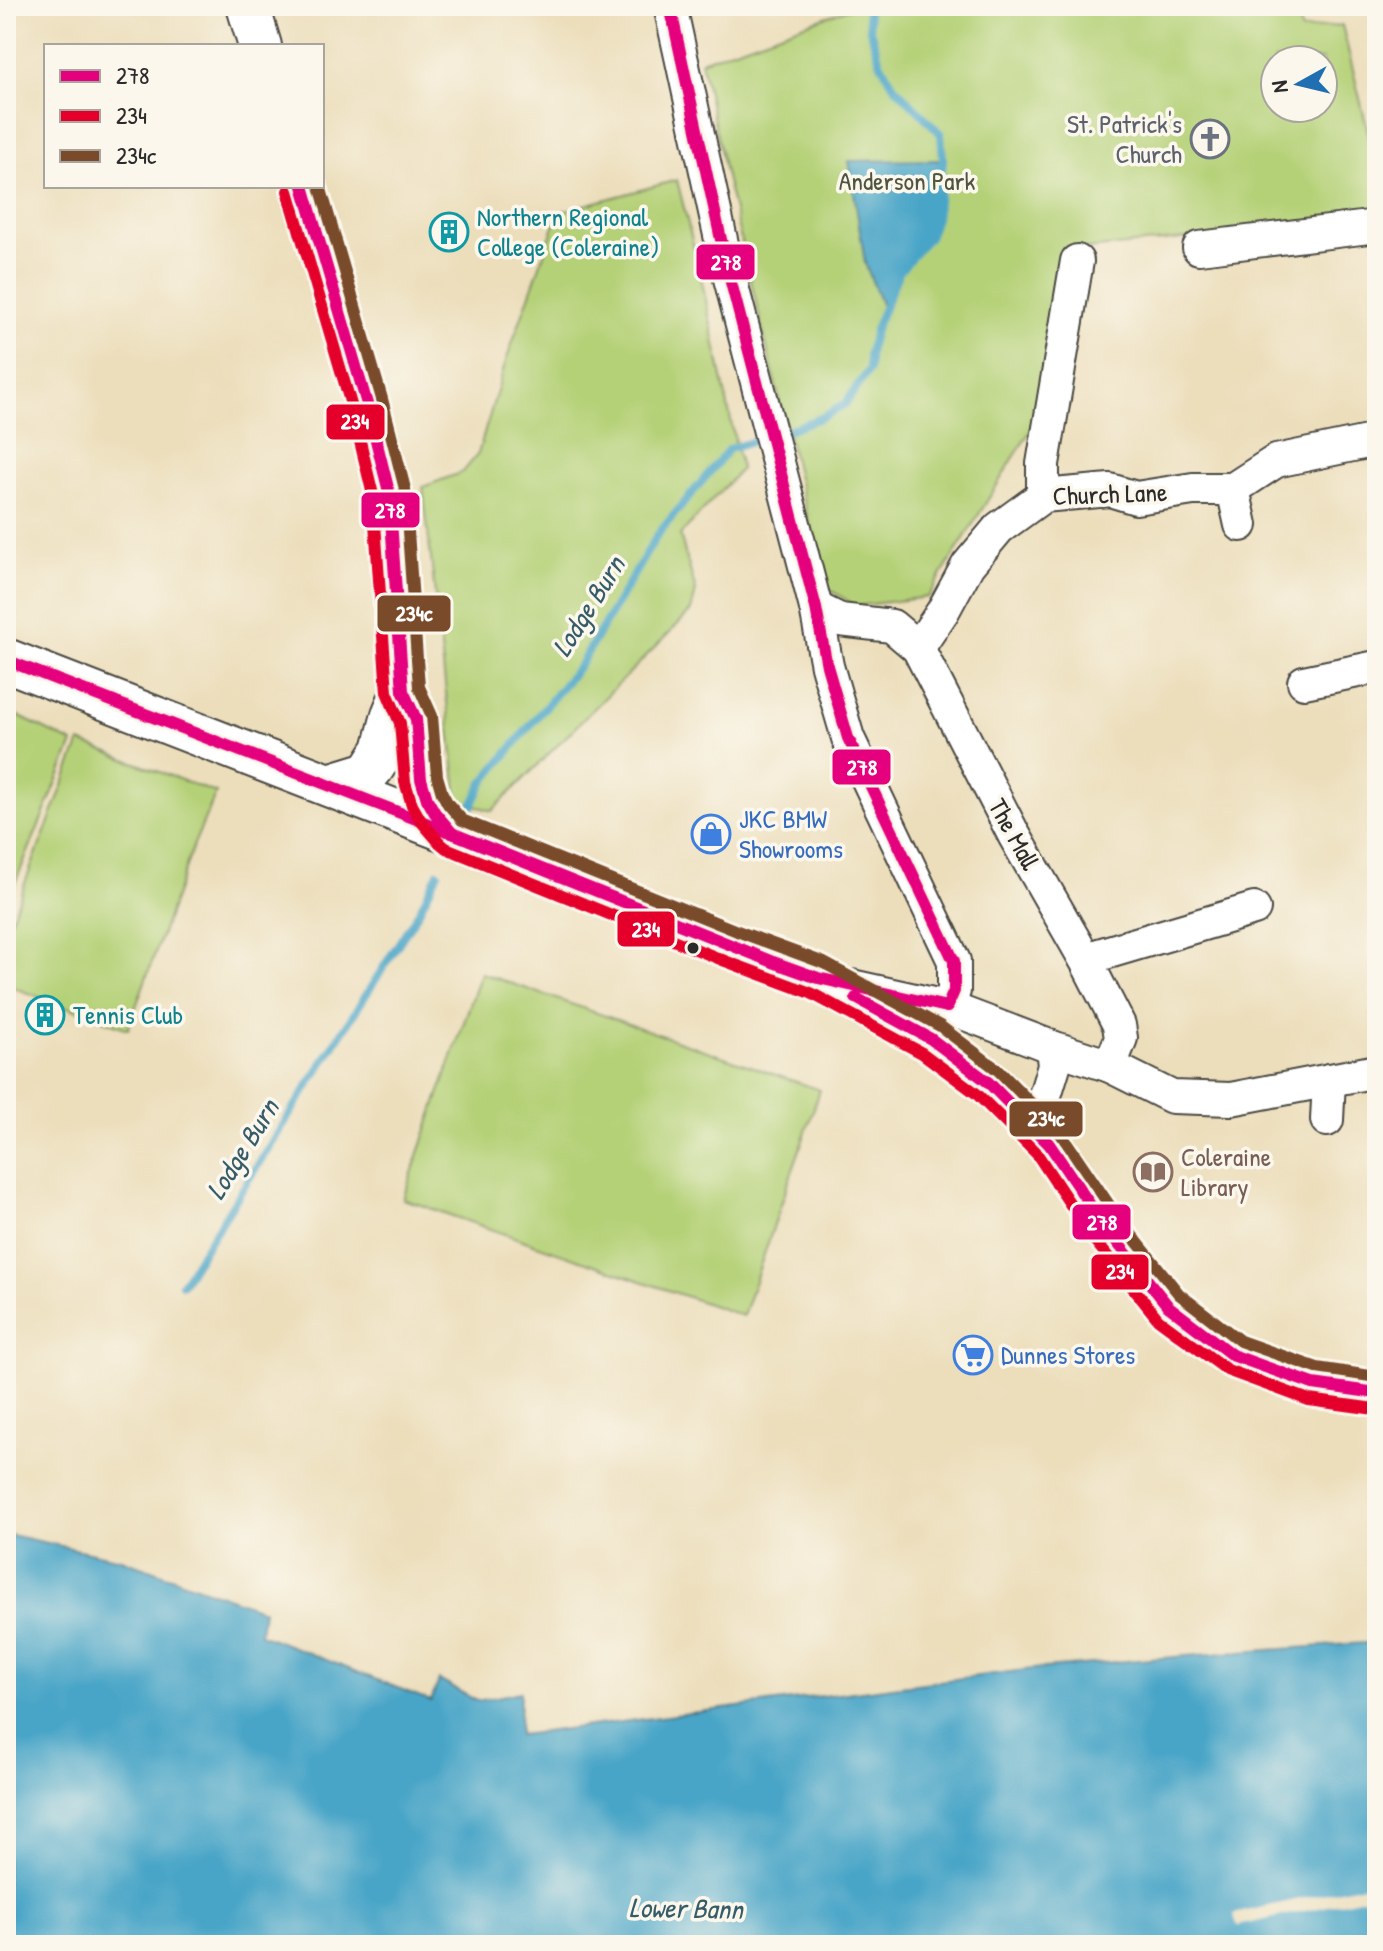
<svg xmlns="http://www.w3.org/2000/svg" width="1383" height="1951" font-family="'Patrick Hand',sans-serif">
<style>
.green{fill:#b5d178;stroke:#707e52;stroke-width:2;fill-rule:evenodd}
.water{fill:#48a5c7;stroke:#3a6879;stroke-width:2}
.pier{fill:#ecdebb}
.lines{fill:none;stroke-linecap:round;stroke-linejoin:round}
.stream{stroke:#48a5c7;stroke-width:8}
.minor-casing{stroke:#484641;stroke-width:36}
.major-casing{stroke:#484641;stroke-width:46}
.minor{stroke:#fff;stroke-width:32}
.major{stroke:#fff;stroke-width:42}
.bus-1-casing{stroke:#fbf7ec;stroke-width:18}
.bus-2-casing{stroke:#fbf7ec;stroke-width:18}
.bus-3-casing{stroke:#fbf7ec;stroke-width:18}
.bus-1{stroke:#e5007d;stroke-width:12}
.bus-2{stroke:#e4002b;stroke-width:12}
.bus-3{stroke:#7a4b2a;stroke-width:12}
.bus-dot{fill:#2b2b2b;stroke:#fbf7ec;stroke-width:3}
.labels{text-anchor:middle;stroke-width:7;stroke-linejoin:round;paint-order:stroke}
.worship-label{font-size:26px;fill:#5b616d;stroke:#fbf7ec;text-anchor:end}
.park-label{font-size:26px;fill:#4e543e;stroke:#fbf7ec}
.culture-label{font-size:26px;fill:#0d838f;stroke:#fbf7ec;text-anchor:start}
.street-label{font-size:26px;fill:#2b2b2b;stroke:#fbf7ec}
.shop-label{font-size:26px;fill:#366cbe;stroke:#fbf7ec;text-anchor:start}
.education-label{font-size:26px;fill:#785e54;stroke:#fbf7ec;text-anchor:start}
.water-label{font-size:28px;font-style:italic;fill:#375c69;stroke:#fbf7ec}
.line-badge{stroke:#fbf7ec;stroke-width:3}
.badge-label{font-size:22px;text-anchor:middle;font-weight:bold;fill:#fff}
</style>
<rect width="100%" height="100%" fill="#fbf7ec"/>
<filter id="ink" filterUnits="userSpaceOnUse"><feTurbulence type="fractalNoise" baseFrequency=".0125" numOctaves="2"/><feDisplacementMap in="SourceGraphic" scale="16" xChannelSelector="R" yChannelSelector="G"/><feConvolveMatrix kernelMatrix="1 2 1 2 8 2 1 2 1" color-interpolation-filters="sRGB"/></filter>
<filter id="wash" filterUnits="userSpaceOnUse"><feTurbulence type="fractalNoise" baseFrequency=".006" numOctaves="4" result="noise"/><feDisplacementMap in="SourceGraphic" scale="32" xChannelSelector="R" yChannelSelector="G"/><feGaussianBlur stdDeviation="1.8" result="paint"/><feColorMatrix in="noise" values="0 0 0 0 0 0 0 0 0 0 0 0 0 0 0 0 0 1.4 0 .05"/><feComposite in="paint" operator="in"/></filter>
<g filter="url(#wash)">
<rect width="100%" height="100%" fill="#ecdebb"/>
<g class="green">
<path d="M856 6H1297L1301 30 1342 25 1377 168V219L1068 251 1032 428 928 597 856 606 824 586 725 173 701 61ZM1275 60H1323V108H1275Z"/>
<path d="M677 180 700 272 741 469 680 535 696 591 691 611 492 811 458 800 423 487 463 472 478 454 506 361 559 212Z"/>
<path d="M6 710 73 743 6 905Z"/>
<path d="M80 742 216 793 194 844 128 1029 6 985V932Z"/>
<path d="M481 973 820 1090 743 1316 403 1199Z"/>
</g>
<g class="water">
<path d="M943 160 936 218 929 237 899 272 883 309 865 263 849 161Z"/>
<path d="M6 1534 121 1559 263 1610 260 1634 431 1701 439 1680 477 1701 520 1692 519 1735 1033 1669 1185 1656 1377 1642V1945H6Z"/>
</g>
<path class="pier" d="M1377 1882V1895L1237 1926 1234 1914Z"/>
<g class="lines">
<g class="stream">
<path d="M777 434 823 417 845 404 869 370V352L876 327 899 272 929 237 936 218 943 160 941 134 894 86 881 64 870 30 867 6"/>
<path d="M463 824 483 783 580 665 658 534 729 449 764 438"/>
<path d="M182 1284 418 913 438 873"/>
</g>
</g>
</g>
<g filter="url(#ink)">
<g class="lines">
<defs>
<g id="minor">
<path d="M670 6 727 267 816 608 827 666 848 738 954 961V991L947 1007"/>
<path d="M1199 248 1377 226"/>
<path d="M1233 489 1241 525"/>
<path d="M1043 496V464L1077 261"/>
<path d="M816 608 840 620 892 626 918 648 1014 835 1085 959 1119 1025 1121 1038 1110 1066 1052 1047 947 1007 852 986"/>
<path d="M918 648 943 611 968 565 999 528 1043 496 1110 490 1136 498 1193 489H1233L1276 461 1377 440"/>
<path d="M1304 682 1377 667"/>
<path d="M1085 959 1254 909"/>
<path d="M1110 1066 1172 1097 1231 1099 1377 1071"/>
<path d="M1327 1120 1329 1080"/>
<path d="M1035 1128 1054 1066 1052 1047"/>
</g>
<g id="major">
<path d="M248 6 260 46"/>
<path d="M303 186 367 404 389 492 402 664 403 691 393 715 384 750 373 767 368 773 329 785"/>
<path d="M6 660 452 833 731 946 818 978 931 1039 988 1082 1035 1128 1049 1144 1105 1227 1168 1306 1232 1355 1313 1384 1377 1393"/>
<path d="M403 691 416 719 421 779 427 799 435 813 452 833"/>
</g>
</defs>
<use href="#minor" class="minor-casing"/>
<use href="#major" class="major-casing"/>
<use href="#minor" class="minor"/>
<use href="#major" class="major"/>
<defs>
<g id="bus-1">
<path d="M670 6 727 267 816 608 827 666 848 738 954 961V991L947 1007"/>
<path d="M303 186 367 404 389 492 403 691 416 719 421 779 427 799 435 813 452 833"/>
<path d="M6 660 452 833 773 962 818 978 947 1007"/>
<path d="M856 998 931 1039 988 1082 1049 1144 1105 1227 1168 1306 1232 1355 1313 1384 1377 1393"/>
</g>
<path id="bus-2" d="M288 191 352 408 373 495 387 692 400 723 405 782 412 805 421 821 440 843 446 848 725 961 811 993 922 1053 977 1094 1037 1154 1092 1237 1158 1319 1227 1370 1309 1400 1375 1409"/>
<path id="bus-3" d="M320 186 382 399 405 489 419 687 432 716 437 776 442 793 448 804 462 820 737 931 824 963 940 1026 999 1071 1061 1134 1118 1218 1179 1294 1240 1341 1317 1368 1377 1377"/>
</defs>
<use href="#bus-1" class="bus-1-casing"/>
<use href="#bus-2" class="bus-2-casing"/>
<use href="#bus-3" class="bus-3-casing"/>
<use href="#bus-1" class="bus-1"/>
<use href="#bus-2" class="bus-2"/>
<use href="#bus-3" class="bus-3"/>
</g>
</g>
<defs>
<symbol id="church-ring" viewBox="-11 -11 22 22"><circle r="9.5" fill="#fbf7ec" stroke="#6b7280" stroke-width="1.5"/><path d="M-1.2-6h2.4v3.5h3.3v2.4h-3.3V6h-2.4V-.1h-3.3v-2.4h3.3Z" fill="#6b7280"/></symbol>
<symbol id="building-ring" viewBox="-11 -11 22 22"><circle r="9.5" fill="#fbf7ec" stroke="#0f9aa8" stroke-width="1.5"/><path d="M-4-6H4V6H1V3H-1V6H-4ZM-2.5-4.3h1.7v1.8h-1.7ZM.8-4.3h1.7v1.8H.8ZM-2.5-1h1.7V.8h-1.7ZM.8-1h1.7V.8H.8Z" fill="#0f9aa8"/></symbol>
<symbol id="shop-ring" viewBox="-11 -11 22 22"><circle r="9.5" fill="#fbf7ec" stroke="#3f7fe0" stroke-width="1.5"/><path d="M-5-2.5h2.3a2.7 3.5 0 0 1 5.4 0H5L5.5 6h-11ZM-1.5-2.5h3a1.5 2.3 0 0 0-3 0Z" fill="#3f7fe0"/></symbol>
<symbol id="library-ring" viewBox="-11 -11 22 22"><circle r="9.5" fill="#fbf7ec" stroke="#8d6e63" stroke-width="1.5"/><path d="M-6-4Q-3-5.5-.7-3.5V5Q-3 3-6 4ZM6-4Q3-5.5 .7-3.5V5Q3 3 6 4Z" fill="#8d6e63"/></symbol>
<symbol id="supermarket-ring" viewBox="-11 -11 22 22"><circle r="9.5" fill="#fbf7ec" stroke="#3f7fe0" stroke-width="1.5"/><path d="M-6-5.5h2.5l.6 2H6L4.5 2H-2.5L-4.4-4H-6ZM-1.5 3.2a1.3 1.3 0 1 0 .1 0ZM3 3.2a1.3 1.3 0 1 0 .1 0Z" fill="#3f7fe0"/></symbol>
</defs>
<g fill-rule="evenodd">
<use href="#church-ring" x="1188" y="117" width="44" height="44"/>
<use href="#building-ring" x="427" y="210" width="44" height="44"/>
<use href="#shop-ring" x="689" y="812" width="44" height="44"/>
<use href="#building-ring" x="23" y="993" width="44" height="44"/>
<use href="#library-ring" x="1131" y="1150" width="44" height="44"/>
<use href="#supermarket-ring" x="951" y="1333" width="44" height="44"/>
</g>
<circle class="bus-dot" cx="693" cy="948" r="7"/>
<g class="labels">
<g class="worship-label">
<text x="1182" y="133">St. Patrick's<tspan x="1182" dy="30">Church</tspan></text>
</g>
<g class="park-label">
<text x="907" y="190">Anderson Park</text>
</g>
<g class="culture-label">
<text x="477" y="226">Northern Regional<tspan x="477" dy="30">College (Coleraine)</tspan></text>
<text x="73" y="1024">Tennis Club</text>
</g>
<g class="street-label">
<text transform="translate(1110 494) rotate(-2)" y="9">Church Lane</text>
<text transform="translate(1014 834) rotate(61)" y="9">The Mall</text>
</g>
<g class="shop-label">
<text x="739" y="828">JKC BMW<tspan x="739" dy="30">Showrooms</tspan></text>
<text x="1001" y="1364">Dunnes Stores</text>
</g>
<g class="education-label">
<text x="1181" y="1166">Coleraine<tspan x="1181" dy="30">Library</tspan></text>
</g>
<g class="water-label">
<text transform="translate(588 606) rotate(-58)" y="10">Lodge Burn</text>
<text transform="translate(242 1149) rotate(-58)" y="10">Lodge Burn</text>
<text transform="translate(686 1908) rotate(1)" y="10">Lower Bann</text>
</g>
</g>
<g class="line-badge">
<rect x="695" y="243" width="61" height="38" rx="8" fill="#e5007d"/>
<rect x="325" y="403" width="61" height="38" rx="8" fill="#e4002b"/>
<rect x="360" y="491" width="61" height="38" rx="8" fill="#e5007d"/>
<rect x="376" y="594" width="76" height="39" rx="8" fill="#7a4b2a"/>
<rect x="831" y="748" width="61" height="38" rx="8" fill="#e5007d"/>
<rect x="616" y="910" width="60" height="38" rx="8" fill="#e4002b"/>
<rect x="1008" y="1100" width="76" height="38" rx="8" fill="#7a4b2a"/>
<rect x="1071" y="1203" width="61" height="38" rx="8" fill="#e5007d"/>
<rect x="1090" y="1253" width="60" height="38" rx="8" fill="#e4002b"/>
</g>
<g class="badge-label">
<text x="726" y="270">278</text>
<text x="355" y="429">234</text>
<text x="390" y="518">278</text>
<text x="414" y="621">234c</text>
<text x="862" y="775">278</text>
<text x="646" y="937">234</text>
<text x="1046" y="1126">234c</text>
<text x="1102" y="1230">278</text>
<text x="1120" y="1279">234</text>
</g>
<rect width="1383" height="1951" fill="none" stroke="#fbf7ec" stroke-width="32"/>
<rect x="44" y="44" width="280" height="144" fill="#fbf7ec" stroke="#a8a59f" stroke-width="2"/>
<rect x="60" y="70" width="40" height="12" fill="#e5007d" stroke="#a8a59f" stroke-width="2"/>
<text x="116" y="84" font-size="24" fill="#2b2b2b">278</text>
<rect x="60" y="110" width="40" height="12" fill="#e4002b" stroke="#a8a59f" stroke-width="2"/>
<text x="116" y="124" font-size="24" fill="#2b2b2b">234</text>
<rect x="60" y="150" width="40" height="12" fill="#7a4b2a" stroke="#a8a59f" stroke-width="2"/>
<text x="116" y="164" font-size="24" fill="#2b2b2b">234c</text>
<g transform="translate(1299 84) rotate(262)"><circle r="38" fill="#fbf7ec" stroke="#a8a59f" stroke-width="2"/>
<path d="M0-6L14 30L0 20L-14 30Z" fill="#1f6fb2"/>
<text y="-12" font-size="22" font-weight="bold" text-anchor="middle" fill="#2b2b2b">N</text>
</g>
</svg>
